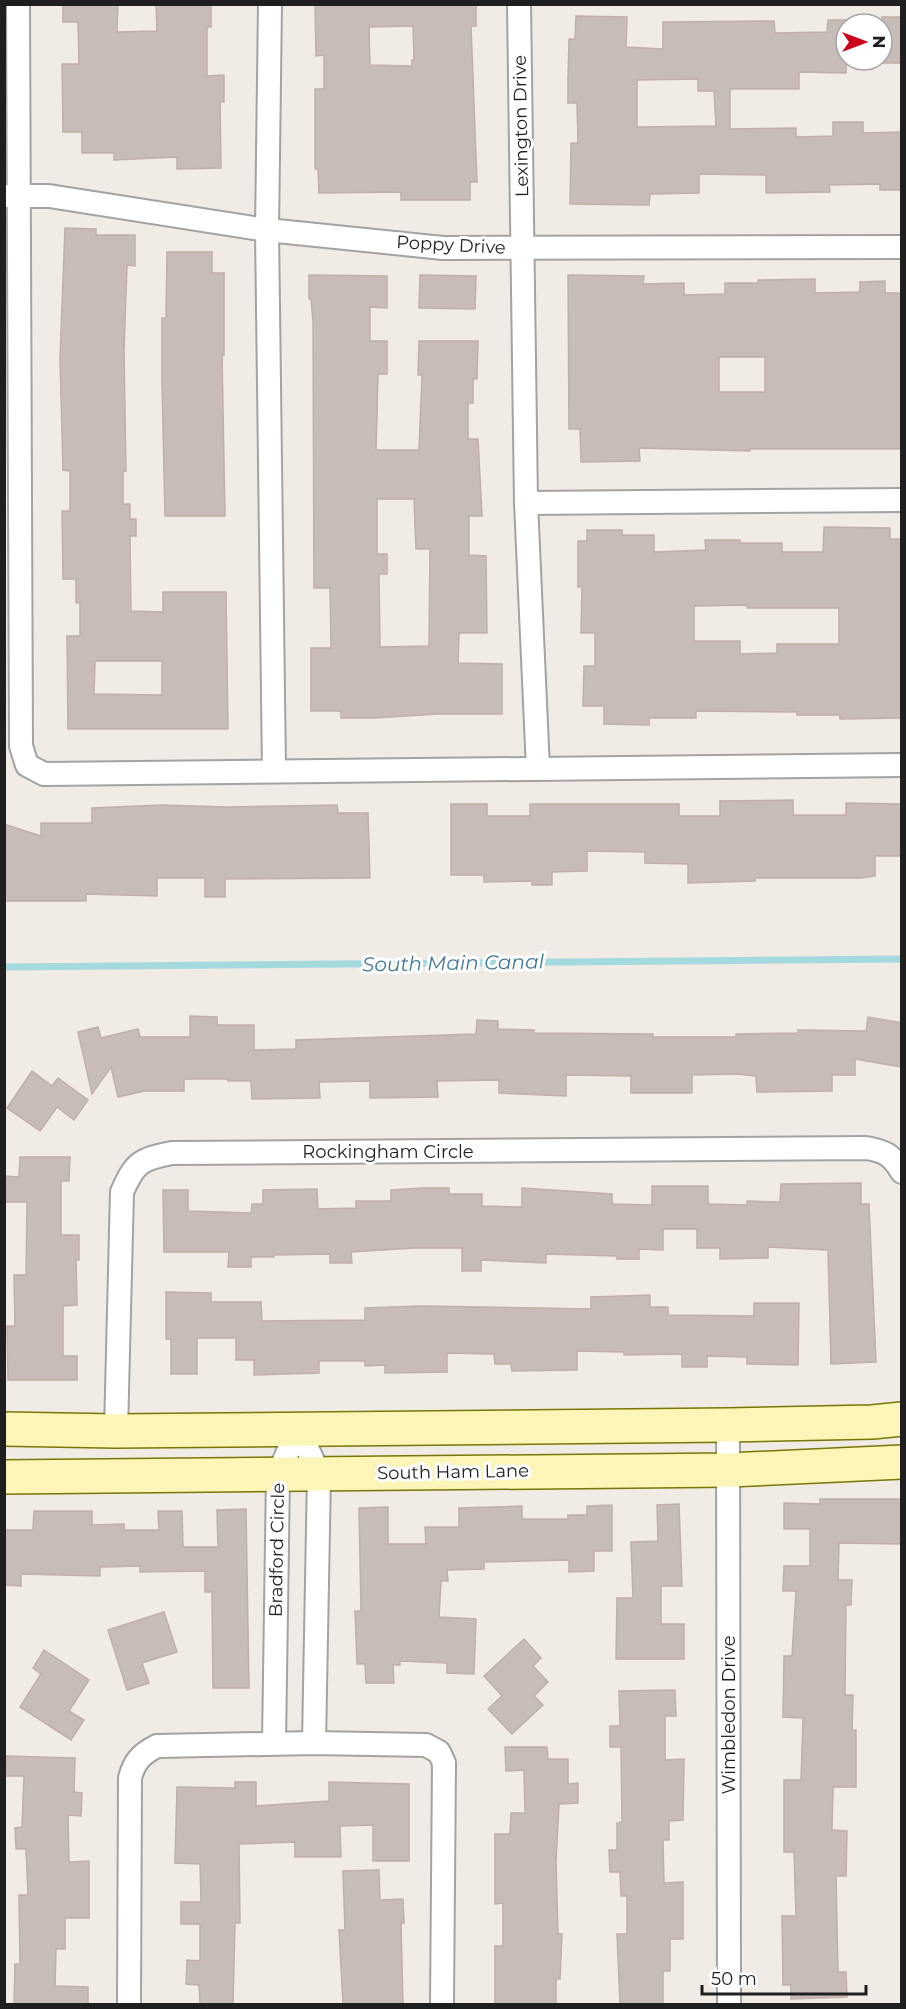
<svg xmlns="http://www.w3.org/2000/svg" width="906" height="2009" font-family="Montserrat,sans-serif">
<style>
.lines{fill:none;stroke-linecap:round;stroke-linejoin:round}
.stream{stroke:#a4d9de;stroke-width:7}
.building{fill:#c8bcb8;stroke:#c2afa7;stroke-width:1.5;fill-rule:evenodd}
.street-casing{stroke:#a3a3a3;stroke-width:26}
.secondary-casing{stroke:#797603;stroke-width:36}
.street{stroke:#fff;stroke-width:22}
.secondary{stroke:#fbf5b8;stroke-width:33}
.labels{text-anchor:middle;stroke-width:6;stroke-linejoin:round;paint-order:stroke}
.street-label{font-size:18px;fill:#1f1f1f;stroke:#fff}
.water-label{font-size:20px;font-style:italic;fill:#417898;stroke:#fff}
</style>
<rect width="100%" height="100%" fill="#f0ebe5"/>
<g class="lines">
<path class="stream" d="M4 967 902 959"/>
</g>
<g class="building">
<path d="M63 4H118L117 32 157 31 156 4H211V27H207V76L224 75V102H220L221 168 177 169V157L114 160V153H82V132H63L62 64H79L78 22H63Z"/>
<path d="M315 4H476V26H471L477 182H470V200H401V192L319 193 318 169H315V89H324V55L316 56ZM413 26 414 60H412V66L370 65 369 27Z"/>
<path d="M576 16 627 17 626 47 663 49V22L774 21 775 33 827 32 828 20H846V73L799 72V89H730V129L796 128V137L833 136V122H863V133L902 132V190H880V184L829 185 830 192 766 193V175L699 174V193L650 194 649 205 570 204 571 143H578L577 103H568V79L569 39H575ZM698 79V91H714L716 126 637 127V80Z"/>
<rect x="882" y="17" width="20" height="46"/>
<path d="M65 228 96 229V235H135V266L127 265 124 351 126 471H123V504H130V519H136V536H130L131 611 163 612V592H226L228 729H68L67 636H80V603H76V579H63L62 511H70V471L63 470 60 358ZM95 661H162V695L94 694Z"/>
<path d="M167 252H212V273H224V355H222L225 516H165L162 384V318H166Z"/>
<path d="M309 275 387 276V308L370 307V341H387V374H378L376 450H419L422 375H418L419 341H478L477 379H473V403H468V439H478L482 516H469V555L486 556 487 633H459L458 663 502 664V714H437L375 718H341V711H311V648H331L330 588H314L313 322 311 299H309ZM377 499H414L416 549H430L429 646 380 647 379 574H387V554H377Z"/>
<path d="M420 275 476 276 475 309 419 308Z"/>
<path d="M568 275 644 276 643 284 684 283V295L725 294V283H758V280L815 279V293L860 292V282L885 281V293H902V449H750V451L639 448 640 461 581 462 580 429H569ZM719 357H765V392H719Z"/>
<path d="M824 527 890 528V539H902V718L840 719V715H797V712L696 711V718H649V725L604 724V706H583L584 666H595V633H581L582 587H578V541H587V530H622V535H654V552L706 550 705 540H740V543H782V552H823ZM747 605V608H839V644H777V653L740 654V641H694V606Z"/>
<path d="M793 800V815H846V803L902 804V856H875V876L861 878H755V881L688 883V864L645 863V852L587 851V871L552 872V885H532V881L484 882V875H451V804H487V816H530V804H679V816H720V801Z"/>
<path d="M162 805 226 807 337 805 338 813H368L370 878 225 879V897H205V878H157V896L86 894V901H4V824L41 836V823H92V808Z"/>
<path d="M190 1016 217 1017V1025H254V1050L296 1049V1040L476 1034 477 1020 498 1021V1029L534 1030V1033L653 1034V1037H736V1034L798 1033V1030L866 1031 868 1017 902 1023V1067L855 1059V1075H832V1091L757 1092 756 1076 737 1074 692 1075V1093H631V1076L566 1075V1096L499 1093V1080L437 1081 438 1097 370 1098V1081L319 1082 320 1098 252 1099 251 1081H228V1079H184V1091H144L118 1097 111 1067 92 1094 78 1032 98 1027 101 1038 138 1029 140 1037H190Z"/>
<path d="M32 1071 52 1086 58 1078 88 1100 74 1120 57 1107 40 1131 7 1108Z"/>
<path d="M20 1157H70L69 1181H61V1235H79V1260H76L77 1305 63 1306V1356H77V1380H8L7 1326H15L14 1275H26L27 1202H4V1176L19 1177Z"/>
<path d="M861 1183V1204H869L876 1362 831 1364 828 1250 768 1247V1258L720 1259V1248H697V1229H663V1250L639 1249V1259H617V1256L546 1254V1263L481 1260V1271H462V1248H414L351 1252 352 1263H330V1254L274 1255V1257H251V1267H228L229 1252H164L163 1190H188V1211L251 1213 252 1204H263V1190L317 1189 318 1209 356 1208V1201H391V1190L423 1188H449V1194H482V1206L522 1207V1188L612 1194V1204L652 1205V1186H708V1204L747 1205V1201L780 1202 781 1184Z"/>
<path d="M166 1292 211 1293V1302H261L262 1321 365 1320V1308L422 1306 591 1309V1297L623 1296 650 1295V1307H668V1315L754 1316V1303H799L798 1365 747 1364V1357L707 1356V1367H682V1354L624 1355V1352L577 1351V1370L512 1371 511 1364H495L494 1354 447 1353V1372L385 1373V1365L365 1366V1361H319V1373L254 1375V1360H236V1338H197V1374H171V1339H166Z"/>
<path d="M820 1499H902V1544L839 1543 838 1580H852L851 1605H846L845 1695H853L852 1730H856V1787H833L832 1830 847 1831 846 1876H836L838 1972H846L847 1997 791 1999V1985H783L782 1916H796L794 1852H784V1780H801L803 1718 783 1717 784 1656H792L796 1591H783L784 1566H810V1529H784V1503L820 1504Z"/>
<path d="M679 1504 682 1586H661V1624H684V1659H616L617 1598H633L631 1542 658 1541 657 1505Z"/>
<path d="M612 1505V1551H594V1571L569 1572V1560L484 1562V1569L447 1570 448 1581H441L439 1617 476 1619 474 1674 447 1673V1663L400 1661V1665H393L394 1683H366L365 1664H357L355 1611H361L359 1508 388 1507V1544H426L425 1527H459V1508L522 1506V1519H568V1515H587V1506Z"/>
<path d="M246 1509 249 1688H213L212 1592H205V1571L140 1572V1566L100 1567V1576L21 1574V1586L4 1585V1530H33L34 1511H92V1525L124 1524V1530H159L158 1511H182L183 1547H218L217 1510Z"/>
<path d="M164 1612 177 1652 142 1663 149 1683 127 1690 108 1630Z"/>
<path d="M524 1639 541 1658 533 1666 548 1682 534 1696 543 1705 512 1734 488 1709 502 1696 484 1676Z"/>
<path d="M44 1650 89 1680 69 1711 84 1720 71 1740 20 1707 41 1674 33 1668Z"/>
<path d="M675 1690 676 1716H665V1760L684 1759 683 1820 669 1821V1840H663L664 1883 683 1882V1939H670V1971H663V2004H620L617 1934H627V1896H621L620 1872H610L609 1850H617V1823L622 1822 621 1747H610V1726H620L619 1691Z"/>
<path d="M505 1747H547L548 1759H568V1784L578 1783V1803L559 1804 556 1861 558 1934H562L560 1979H556V2004H495V1946H503V1903L495 1904V1834H510L511 1813H525L524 1770 506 1771Z"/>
<path d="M6 1756 75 1758 74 1792 82 1793 81 1816 68 1815 69 1862 89 1861V1918H65V1949H56L55 1986 88 1987V2004H14L15 1964H20L19 1895H28L26 1849H16L15 1828 22 1827 24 1776H5Z"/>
<path d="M235 1782H256V1806L329 1801V1782L409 1784V1861H373V1825L340 1826 341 1857H295V1842L239 1844 240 1923H235L233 2004H200L199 1985 186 1984 187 1960 200 1961V1924H181V1902H201L200 1864 175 1863 177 1787 235 1788Z"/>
<path d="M379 1870 380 1900 403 1899 404 1923H401L403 2004H343L339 1930H345L343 1871Z"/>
</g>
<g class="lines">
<defs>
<g id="street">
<path d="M18 4 21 746 27 765 44 774 902 765"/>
<path d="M270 4 267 230 274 771"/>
<path d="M519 4 526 503 538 769"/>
<path d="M7 196H49L267 230 443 248 902 247"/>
<path d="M526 503 902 500"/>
<path d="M728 1425 729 2004"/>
<path d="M298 1428 319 1474 314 1743"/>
<path d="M116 1431 122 1192C135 1162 141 1159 172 1153L866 1148C885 1151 892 1155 902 1172"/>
<path d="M274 1743 278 1475 298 1428"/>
<path d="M129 2004 130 1778C134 1762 141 1754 157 1746L314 1743 426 1745 439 1752 444 1763 442 2004"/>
</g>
<g id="secondary">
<path d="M4 1429 116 1431 728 1425 872 1422 902 1419"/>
<path d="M4 1477 729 1470 902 1462"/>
</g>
</defs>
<use href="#street" class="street-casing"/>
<use href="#secondary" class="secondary-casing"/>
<use href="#street" class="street"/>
<use href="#secondary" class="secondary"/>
</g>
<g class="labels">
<g class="street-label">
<text transform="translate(521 126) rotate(-91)" y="6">Lexington Drive</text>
<text transform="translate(451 245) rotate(3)" y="6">Poppy Drive</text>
<text x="388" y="1158">Rockingham Circle</text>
<text transform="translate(453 1472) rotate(-1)" y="6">South Ham Lane</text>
<text transform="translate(277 1550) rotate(-89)" y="6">Bradford Circle</text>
<text transform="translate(729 1715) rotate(-90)" y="6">Wimbledon Drive</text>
</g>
<g class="water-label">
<text transform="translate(453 963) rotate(-1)" y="7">South Main Canal</text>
</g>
</g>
<rect width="906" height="2009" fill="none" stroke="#1f1f1f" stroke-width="12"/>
<g transform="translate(864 42) rotate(90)"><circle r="28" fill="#ffffff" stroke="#a5a5a5" stroke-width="1.5"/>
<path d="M0-4.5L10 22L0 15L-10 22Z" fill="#cd001b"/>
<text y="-9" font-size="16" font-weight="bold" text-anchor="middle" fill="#1f1f1f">N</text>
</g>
<path d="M702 1985v9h164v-9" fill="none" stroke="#1f1f1f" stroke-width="3"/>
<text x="711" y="1985" font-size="18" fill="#1f1f1f" stroke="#ffffff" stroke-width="4.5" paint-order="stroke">50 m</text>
</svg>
